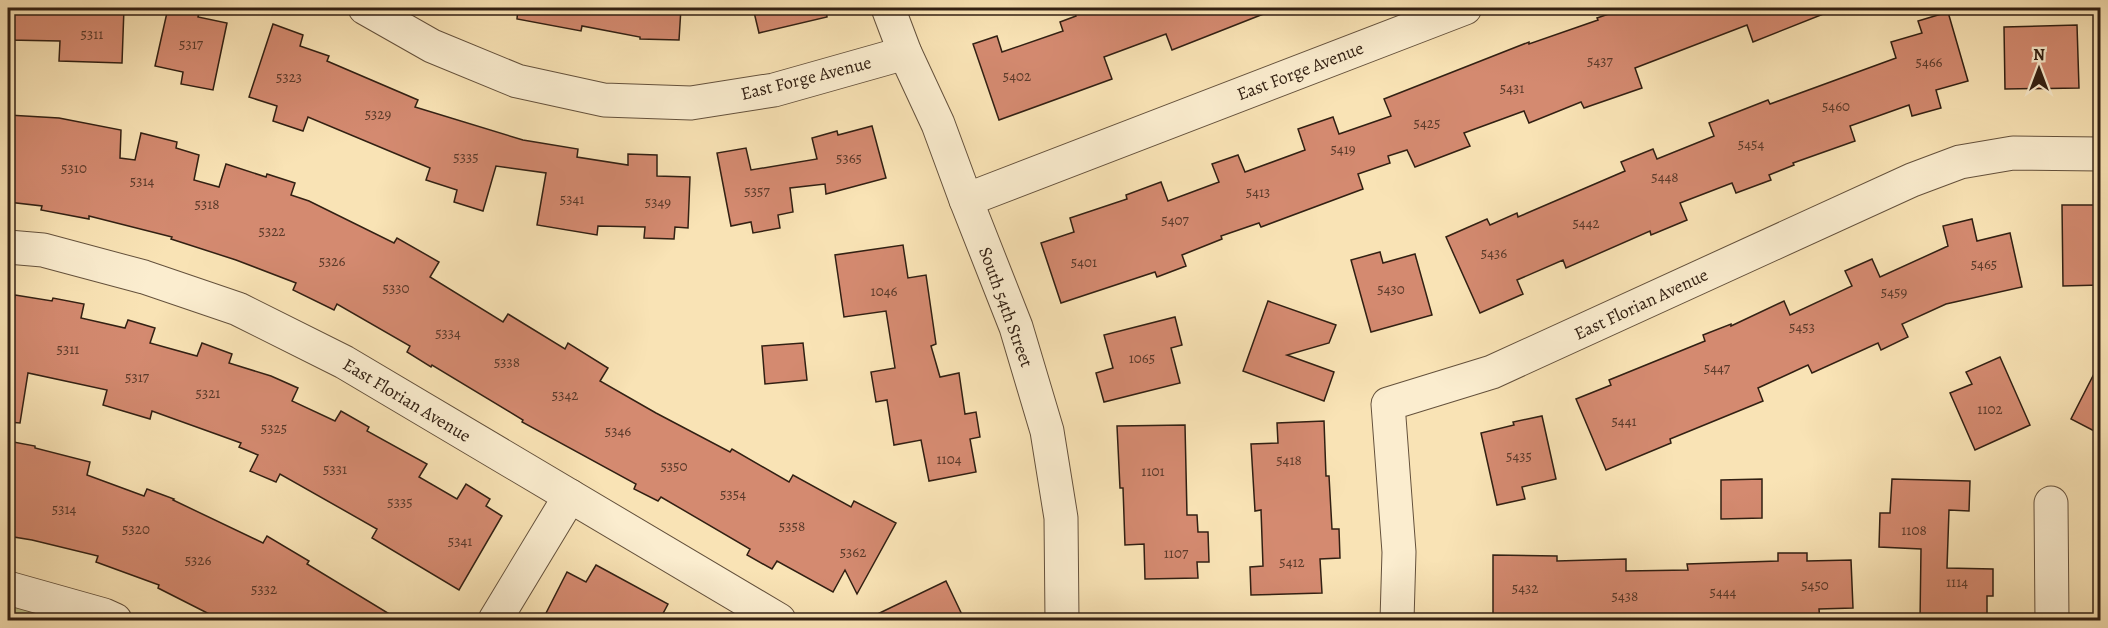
<svg xmlns="http://www.w3.org/2000/svg" width="2108" height="628" font-family="Alegreya,serif">
<style>
.green{fill:#c1c38b;stroke:#7a724f;stroke-width:1.5}
.building{fill:#d48a70;stroke:#322013;stroke-width:1.5}
.lines{fill:none;stroke-linecap:round;stroke-linejoin:round}
.minor-casing{stroke:#64513c;stroke-width:35}
.tertiary-casing{stroke:#64513c;stroke-width:35}
.minor{stroke:#fbedcf;stroke-width:33}
.tertiary{stroke:#fbedcf;stroke-width:33}
.labels{text-anchor:middle;stroke-width:4.5;stroke-linejoin:round;paint-order:stroke}
.number-label{font-size:15px;fill:#5a3a2a}
.street-label{font-size:18px;fill:#322013;stroke:#fbedcf}
</style>
<rect width="100%" height="100%" fill="#f9e3b5"/>
<filter id="stains"><feTurbulence type="fractalNoise" baseFrequency=".00333" numOctaves="4"/><feColorMatrix values="0 0 0 0 .2 0 0 0 0 .09 0 0 0 0 .02 0 0 0 .5 -.17"/></filter>
<radialGradient id="worn" r=".72"><stop offset=".6" stop-color="#630" stop-opacity="0"/><stop offset="1" stop-color="#630" stop-opacity=".3"/></radialGradient>
<path class="green" d="M8 588 115 620H8Z"/>
<g class="building">
<path d="M8 8H124L122 63 59 61 60 41 8 40Z"/>
<path d="M168 8H200L198 17 227 23 213 90 181 84 183 72 155 66Z"/>
<path d="M518 8H681L679 40 640 39V37L582 26 581 31 517 19Z"/>
<path d="M753 8H826L827 17 759 33Z"/>
<path d="M1073 8H1276V9L1172 50 1166 34 1104 57 1112 79 999 120 973 44 997 36 1002 52 1063 31 1060 22 1076 16Z"/>
<path d="M1626 8 1836 9 1753 42 1747 25 1635 68 1642 88 1584 108 1581 102 1529 123 1524 111 1464 133 1470 146 1415 167 1407 150 1388 156 1390 163 1358 174 1363 189 1261 227 1259 223 1221 236 1222 239 1182 255 1186 266 1157 277 1155 272 1061 303 1041 243 1074 232 1070 218 1127 199 1126 195 1161 182 1168 201 1219 182 1212 164 1238 155 1245 172 1305 150 1298 129 1333 117 1339 134 1391 116 1384 99 1529 42V44L1598 20 1597 18Z"/>
<path d="M1948 12 1968 81 1936 90 1941 108 1912 116 1909 105 1850 126 1855 141 1793 163 1794 165 1769 175 1771 180 1736 193 1732 183 1680 203 1687 220 1651 235 1650 231 1566 268 1563 260 1517 280 1523 294 1480 313 1446 237 1487 219 1490 225 1517 213 1518 217 1625 171 1621 162 1653 149 1657 159 1714 136 1709 123 1768 100 1770 104 1896 58 1891 42 1922 33 1918 21Z"/>
<path d="M273 24 303 35 300 46 329 56 327 61 418 100 415 107 523 140 578 149 577 157 628 165V154L657 155V176L690 177 688 228 675 227 674 239 644 238 645 227 598 226 597 235 537 225 546 173 496 166 483 211 454 202 457 190 426 180 430 168 308 117 303 131 273 121 277 106 249 97Z"/>
<path d="M2077 25 2079 88 2005 89 2004 27Z"/>
<path d="M8 115 59 118 121 130 120 158 135 160 141 133 177 142 176 148 199 155 194 180 219 187 226 164 266 177 267 174 295 183 291 195 309 201 394 243 397 238 439 262 430 277 503 322 508 314 565 349 568 343 608 368 600 381 656 413 730 452 732 449 789 482 793 475 851 507 854 501 896 523 857 594 845 570 833 592 777 561 772 569 747 555 750 549 661 497 658 501 634 489 636 484 522 422 523 420 432 365 431 367 407 352 410 346 337 304 334 310 293 290 296 283 236 260 171 239 172 237 89 216V219L41 210 42 206 8 202Z"/>
<path d="M872 126 886 178 826 194 825 184 790 188 793 212 778 215 780 228 753 233 751 222 731 226 717 153 746 148 751 170 817 159 812 138 837 131 838 135Z"/>
<path d="M2062 205H2100V285L2063 286Z"/>
<path d="M1972 219 1977 241 2010 233 2022 287 1946 304 1902 324 1908 337 1881 350 1878 343 1812 373 1808 365 1758 388 1763 401 1670 439 1671 443 1606 470 1576 399 1611 385 1609 380 1705 341 1703 335 1731 324V326L1784 301 1790 315 1852 286 1845 271 1872 259 1880 277 1948 246 1943 226Z"/>
<path d="M903 245 908 278 926 275 936 344 931 346 940 377 959 373 965 414 976 412 980 437 970 439 976 472 929 481 921 440 894 445 887 400 876 402 871 372 895 368 886 311 844 317 835 255Z"/>
<path d="M1380 252 1383 263 1415 254 1432 315 1371 332 1351 260Z"/>
<path d="M15 295 52 301 53 298 84 304 81 318 125 328 128 320 155 328 150 343 197 356 202 343 232 354 229 363 271 376 298 388 292 401 335 421 341 411 369 427 367 431 427 464 419 477 457 499 466 484 490 499 486 506 502 516 459 590 372 538 377 529 280 474 276 482 250 471 258 455 239 447 241 443 152 411 150 419 103 405 107 390 28 373 20 423 8 422V307L13 308Z"/>
<path d="M1268 301 1336 325 1329 343 1287 355 1334 372 1324 401 1243 371Z"/>
<path d="M1175 317 1182 345 1171 348 1180 383 1104 402 1096 373 1113 368 1104 335Z"/>
<path d="M803 343 807 380 765 384 762 346Z"/>
<path d="M2000 357 2030 425 1975 450 1950 393 1972 384 1966 372Z"/>
<path d="M2100 362V434L2071 419Z"/>
<path d="M1542 416 1556 479 1522 487 1525 499 1497 505 1481 433 1514 425 1513 422Z"/>
<path d="M1324 421 1326 476H1329L1332 529H1339L1340 558 1320 559 1322 593 1251 595 1250 567 1263 566 1261 510 1255 511 1251 444 1278 443 1277 423Z"/>
<path d="M1185 425 1187 515H1197L1198 532H1208L1209 562H1197L1198 578 1145 579 1144 544 1125 545 1123 488H1120L1117 426Z"/>
<path d="M8 441 35 446V448L90 462 87 475 144 496 147 489 174 499 173 500 263 543 267 536 309 561 307 564 401 621H223L158 588 159 585 96 562 98 556 32 540 8 536Z"/>
<path d="M1762 479V518L1721 519V480Z"/>
<path d="M1892 479 1970 481 1969 511 1949 510 1947 568 1993 569V596H1987V621H1920L1921 549 1879 547 1880 513H1890Z"/>
<path d="M1778 553H1807V561L1851 560 1853 608 1819 609 1820 621H1493V555L1557 556V561L1626 559V571L1688 570 1687 564 1778 561Z"/>
<path d="M596 565 668 604 659 621H542L567 572 586 582Z"/>
<path d="M946 581 965 621H863Z"/>
</g>
<g class="lines">
<defs>
<g id="minor">
<path d="M365 8 432 46 517 81 604 100 691 103 774 90 905 53"/>
<path d="M966 200 1465 8"/>
<path d="M8 247 43 250 144 277 238 309 344 362 779 620"/>
<path d="M2051 503 2052 620"/>
<path d="M8 588 104 615 115 620"/>
<path d="M495 620 570 496"/>
<path d="M1397 620 1399 552 1388 404 1492 372 1912 180 1960 162 2013 153 2100 154"/>
</g>
<path id="tertiary" d="M888 8 905 53 938 124 966 200 1016 327 1047 431 1061 518 1062 620"/>
</defs>
<use href="#minor" class="minor-casing"/>
<use href="#tertiary" class="tertiary-casing"/>
<use href="#minor" class="minor"/>
<use href="#tertiary" class="tertiary"/>
</g>
<g class="labels">
<g class="number-label">
<text x="92" y="39">5311</text>
<text x="191" y="49">5317</text>
<text x="1600" y="66">5437</text>
<text x="1929" y="67">5466</text>
<text x="1017" y="81">5402</text>
<text x="289" y="82">5323</text>
<text x="1512" y="93">5431</text>
<text x="1836" y="111">5460</text>
<text x="378" y="119">5329</text>
<text x="1427" y="128">5425</text>
<text x="1751" y="149">5454</text>
<text x="1343" y="154">5419</text>
<text x="466" y="162">5335</text>
<text x="849" y="163">5365</text>
<text x="74" y="173">5310</text>
<text x="1665" y="182">5448</text>
<text x="142" y="186">5314</text>
<text x="757" y="196">5357</text>
<text x="1258" y="197">5413</text>
<text x="572" y="204">5341</text>
<text x="658" y="207">5349</text>
<text x="207" y="209">5318</text>
<text x="1175" y="225">5407</text>
<text x="1586" y="228">5442</text>
<text x="272" y="236">5322</text>
<text x="1494" y="258">5436</text>
<text x="332" y="266">5326</text>
<text x="1084" y="267">5401</text>
<text x="1984" y="269">5465</text>
<text x="396" y="293">5330</text>
<text x="1391" y="294">5430</text>
<text x="884" y="296">1046</text>
<text x="1894" y="297">5459</text>
<text x="1802" y="332">5453</text>
<text x="448" y="338">5334</text>
<text x="68" y="354">5311</text>
<text x="1142" y="363">1065</text>
<text x="507" y="367">5338</text>
<text x="1717" y="373">5447</text>
<text x="137" y="382">5317</text>
<text x="208" y="398">5321</text>
<text x="565" y="400">5342</text>
<text x="1990" y="414">1102</text>
<text x="1624" y="426">5441</text>
<text x="274" y="433">5325</text>
<text x="618" y="436">5346</text>
<text x="1519" y="461">5435</text>
<text x="949" y="464">1104</text>
<text x="1289" y="465">5418</text>
<text x="674" y="471">5350</text>
<text x="335" y="474">5331</text>
<text x="1153" y="476">1101</text>
<text x="733" y="499">5354</text>
<text x="400" y="507">5335</text>
<text x="64" y="514">5314</text>
<text x="792" y="531">5358</text>
<text x="136" y="534">5320</text>
<text x="1914" y="535">1108</text>
<text x="460" y="546">5341</text>
<text x="853" y="557">5362</text>
<text x="1176" y="558">1107</text>
<text x="198" y="565">5326</text>
<text x="1292" y="567">5412</text>
<text x="1957" y="587">1114</text>
<text x="1815" y="590">5450</text>
<text x="1525" y="593">5432</text>
<text x="264" y="594">5332</text>
<text x="1723" y="597">5444</text>
<text x="1625" y="601">5438</text>
</g>
<g class="street-label">
<text transform="translate(1300 71) rotate(-21)" y="6">East Forge Avenue</text>
<text transform="translate(806 78) rotate(-14)" y="6">East Forge Avenue</text>
<text transform="translate(1641 304) rotate(-25)" y="6">East Florian Avenue</text>
<text transform="translate(1006 307) rotate(70)" y="6">South 54th Street</text>
<text transform="translate(407 400) rotate(31)" y="6">East Florian Avenue</text>
</g>
</g>
<rect width="2108" height="628" fill="none" stroke="#f9e3b5" stroke-width="30"/>
<rect x="9" y="9" width="2090" height="610" fill="none" stroke="#322013" stroke-width="3"/>
<rect x="15" y="15" width="2078" height="598" fill="none" stroke="#322013" stroke-width="1.5"/>
<g transform="translate(2039 69)" stroke="#fbedcf" stroke-width="4.5" paint-order="stroke">
<path d="M0-4.5L10 22L0 15L-10 22Z" fill="#322013"/>
<text y="-9" font-size="16" font-weight="bold" text-anchor="middle" fill="#322013">N</text>
</g>
<rect width="100%" height="100%" filter="url(#stains)"/>
<rect width="100%" height="100%" fill="url(#worn)"/>
</svg>
